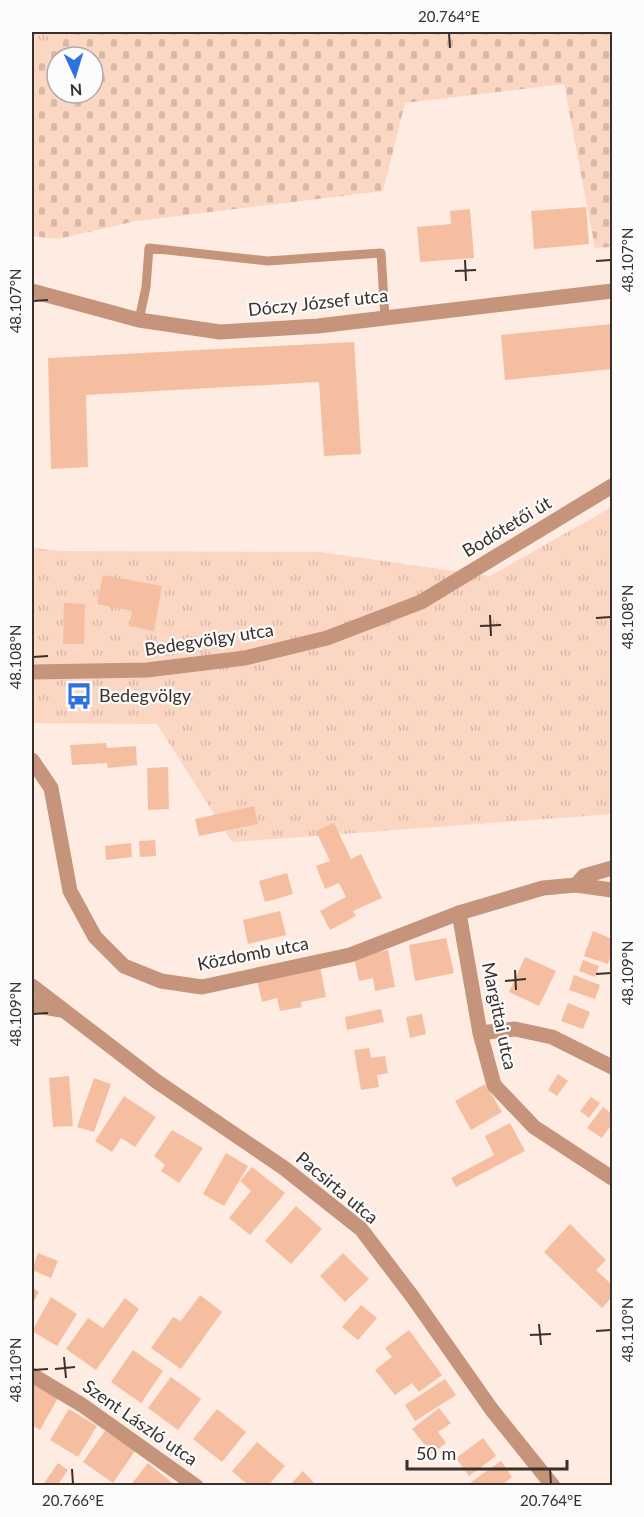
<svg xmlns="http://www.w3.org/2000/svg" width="644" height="1517" font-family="Lato,sans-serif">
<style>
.grass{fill:url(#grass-tufts)}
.cemetery{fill:url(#cemetery-stones);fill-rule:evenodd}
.building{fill:#f6bea0}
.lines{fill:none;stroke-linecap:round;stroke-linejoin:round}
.lane{stroke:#c5947a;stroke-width:9}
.street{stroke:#c5947a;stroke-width:15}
.ticks{fill:none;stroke:#39302b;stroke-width:2}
.labels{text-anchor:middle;stroke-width:4.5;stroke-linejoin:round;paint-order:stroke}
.street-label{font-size:18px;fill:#39302b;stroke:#fcfcfc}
.poi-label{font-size:18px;fill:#39302b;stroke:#fcfcfc;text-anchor:start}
.neatline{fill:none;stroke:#39302b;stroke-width:2}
.ticks-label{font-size:15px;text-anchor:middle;fill:#39302b}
</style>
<defs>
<pattern id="grass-tufts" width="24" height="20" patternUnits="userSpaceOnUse" patternTransform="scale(1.5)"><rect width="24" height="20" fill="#fbd6c3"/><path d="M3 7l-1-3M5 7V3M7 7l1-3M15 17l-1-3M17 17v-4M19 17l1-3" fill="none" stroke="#d8b8a8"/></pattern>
<pattern id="cemetery-stones" width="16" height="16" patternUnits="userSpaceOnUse" patternTransform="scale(1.5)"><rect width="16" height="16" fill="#fbd6c3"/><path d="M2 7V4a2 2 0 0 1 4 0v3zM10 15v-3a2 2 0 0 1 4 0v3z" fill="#d8b8a8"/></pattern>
</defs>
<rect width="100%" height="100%" fill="#feebe1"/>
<g class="grass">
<path d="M32 32H65L64 41 32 52Z"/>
<path d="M612 507V814L232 842 157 724 32 723V548L62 551 319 552 490 576Z"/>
</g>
<path class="cemetery" d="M65 32H612V247L595 248 564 84 405 103 383 191 136 221 58 239 32 236V52L64 41ZM57 57H93V93H57Z"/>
<g class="building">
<path d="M586 207 589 244 534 249 531 211Z"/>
<path d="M470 209 474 258 420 262 417 227 451 224 450 211Z"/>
<path d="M612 324V369L505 380 501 335Z"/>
<path d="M354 342 361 454 324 456 319 382 86 395 88 467 51 469 48 358Z"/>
<path d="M103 575 162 586 154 631 129 626 132 611 97 604Z"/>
<path d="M64 603 85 604 84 644H63Z"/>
<path d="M106 743 107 748 136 746 137 765 108 768 107 763 72 765 70 745Z"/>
<path d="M168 767 169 809 148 810 147 768Z"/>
<path d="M254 806 258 824 199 836 195 819Z"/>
<path d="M334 823 351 859 361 854 382 898 353 911 356 916 330 930 320 911 346 897 339 883 325 889 316 866 330 861 316 831Z"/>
<path d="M155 840 156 856 140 857 139 841Z"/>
<path d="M131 843 132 857 106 860 105 846Z"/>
<path d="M287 873 293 894 265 902 259 881Z"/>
<path d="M280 911 286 935 248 944 243 920Z"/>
<path d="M593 931 612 939V951L608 964 584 956Z"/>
<path d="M446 938 454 973 415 981 409 945Z"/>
<path d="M388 950 395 987 375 991 373 978 359 981 354 957Z"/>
<path d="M525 957 556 971 539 1006 509 992Z"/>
<path d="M583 960 599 966 595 977 579 971Z"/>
<path d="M320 966 326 997 301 1002 302 1007 280 1011 277 998 262 1002 257 980Z"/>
<path d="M574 975 600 985 595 999 569 990Z"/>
<path d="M568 1003 590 1012 583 1029 561 1021Z"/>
<path d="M381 1009 384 1022 347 1030 345 1017Z"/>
<path d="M422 1014 426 1034 410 1038 406 1017Z"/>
<path d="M369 1048 371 1058 385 1056 388 1073 377 1075 379 1087 361 1090 354 1050Z"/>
<path d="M558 1074 568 1081 557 1096 548 1090Z"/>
<path d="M69 1076 73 1126 53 1127 49 1078Z"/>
<path d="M94 1078 111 1084 94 1132 77 1127Z"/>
<path d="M485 1084 502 1112 471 1130 455 1101Z"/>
<path d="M124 1096 156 1117 135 1147 121 1138 112 1152 95 1141Z"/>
<path d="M591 1097 600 1103 589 1118 580 1111Z"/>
<path d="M603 1107 612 1114V1124L602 1138 587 1128Z"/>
<path d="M510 1123 525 1151 456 1187 451 1178 494 1155 485 1136Z"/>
<path d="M172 1130 203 1148 179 1183 161 1171 165 1165 154 1156Z"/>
<path d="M226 1153 248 1166 224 1206 203 1194Z"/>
<path d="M252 1167 285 1193 250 1235 229 1218 251 1191 240 1181Z"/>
<path d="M296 1206 322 1229 291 1264 265 1241Z"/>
<path d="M570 1224 606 1260 596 1270 612 1285V1297L602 1308 544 1252Z"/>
<path d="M38 1253 58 1261 51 1278 32 1270Z"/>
<path d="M343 1253 369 1279 345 1302 320 1276Z"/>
<path d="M32 1287 39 1292 32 1305Z"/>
<path d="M200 1295 222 1312 181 1369 151 1348 173 1317 181 1321Z"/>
<path d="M51 1297 77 1314 57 1346 32 1331Z"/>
<path d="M125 1298 139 1309 96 1370 66 1349 88 1318 103 1328Z"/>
<path d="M361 1305 377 1318 358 1340 342 1327Z"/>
<path d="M409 1330 442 1375 419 1392 412 1383 395 1395 375 1370 392 1357 385 1348Z"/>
<path d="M133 1350 163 1371 141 1403 111 1382Z"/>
<path d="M171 1377 201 1399 178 1430 148 1408Z"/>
<path d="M445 1379 456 1395 415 1421 405 1405Z"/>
<path d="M32 1381 59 1396 40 1430 32 1425Z"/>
<path d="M439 1408 451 1423 438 1432 446 1443 432 1454 412 1429Z"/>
<path d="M69 1409 97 1426 78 1457 50 1440Z"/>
<path d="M217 1409 246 1432 222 1462 193 1439Z"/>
<path d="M105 1431 135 1451 113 1483 83 1462Z"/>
<path d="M483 1438 496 1456 469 1476 456 1458Z"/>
<path d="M257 1442 285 1466 268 1486H249L232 1471Z"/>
<path d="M501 1461 512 1477 501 1486H473L471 1482Z"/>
<path d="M58 1463 68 1470 57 1486H42Z"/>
<path d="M148 1463 176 1486H130Z"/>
<path d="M303 1471 317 1486H289Z"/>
</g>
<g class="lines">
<path class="lane" d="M139 320 146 287 149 248 268 261 381 253 385 317"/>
<g class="street">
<path d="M32 291 139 320 220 332 318 326 612 291"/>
<path d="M32 672 147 670 245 658 327 638 421 602 612 486"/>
<path d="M32 760 51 788 70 891 95 937 124 966 161 981 202 987 350 955 459 913 543 888 576 885 612 890"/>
<path d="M576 885 584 876 612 868"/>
<path d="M459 913 480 1033 494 1085 534 1127 612 1178"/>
<path d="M32 986 156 1081 284 1168 361 1229 412 1296 492 1410 553 1486"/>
<path d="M32 1005 61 1010"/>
<path d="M480 1033 515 1029 552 1037 612 1067"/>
<path d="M32 1375 82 1405 196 1486"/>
</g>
</g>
<path class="ticks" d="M449 33 450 48M465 260 466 281M596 261 611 260M455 271 476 270M33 301 48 300M490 615 491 636M596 618 611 617M480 626 501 625M33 657 48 656M515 970 516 990M596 974 611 973M505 981 526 979M33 1014 48 1013M539 1324 541 1345M596 1331 611 1330M530 1335 551 1334M64 1357 66 1378M55 1369 75 1367M33 1370 48 1369M72 1469 73 1484M550 1469 551 1484"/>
<defs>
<symbol id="bus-bare" viewBox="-9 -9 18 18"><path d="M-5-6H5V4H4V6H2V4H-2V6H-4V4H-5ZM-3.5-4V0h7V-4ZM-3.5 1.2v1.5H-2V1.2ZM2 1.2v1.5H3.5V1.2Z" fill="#2c73e0" stroke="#fcfcfc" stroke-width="2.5" paint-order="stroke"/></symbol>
</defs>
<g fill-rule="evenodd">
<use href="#bus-bare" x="60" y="677" width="38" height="38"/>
</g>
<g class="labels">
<g class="street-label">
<text transform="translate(318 303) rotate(-6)" y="6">Dóczy József utca</text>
<text transform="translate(507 527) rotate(-31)" y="6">Bodótetői út</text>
<text transform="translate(209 640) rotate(-9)" y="6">Bedegvölgy utca</text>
<text transform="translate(253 954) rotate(-11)" y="6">Közdomb utca</text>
<text transform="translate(499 1016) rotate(78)" y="6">Margittai utca</text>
<text transform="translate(337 1188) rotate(40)" y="6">Pacsirta utca</text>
<text transform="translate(140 1423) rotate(35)" y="6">Szent László utca</text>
</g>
<g class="poi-label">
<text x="99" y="702">Bedegvölgy</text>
</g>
</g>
<rect width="644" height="1517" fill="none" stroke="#fcfcfc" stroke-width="66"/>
<g transform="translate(75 75) rotate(176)"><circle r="28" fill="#fcfcfc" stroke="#aeaaa8" stroke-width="1.5"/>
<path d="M0-4.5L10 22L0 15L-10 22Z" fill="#2c73e0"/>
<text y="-9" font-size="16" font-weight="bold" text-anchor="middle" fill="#39302b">N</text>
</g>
<path d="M407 1460v9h160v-9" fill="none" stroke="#39302b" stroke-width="3"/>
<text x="416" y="1460" font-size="18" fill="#39302b" stroke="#fcfcfc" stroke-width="4.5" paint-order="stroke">50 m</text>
<rect x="33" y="33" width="578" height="1451" class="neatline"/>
<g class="ticks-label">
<text x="449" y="22">20.764°E</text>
<text transform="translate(628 260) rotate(-90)" y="5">48.107°N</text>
<text transform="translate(16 301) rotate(-90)" y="5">48.107°N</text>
<text transform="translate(628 617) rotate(-90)" y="5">48.108°N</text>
<text transform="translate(16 657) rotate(-90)" y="5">48.108°N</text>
<text transform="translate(628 973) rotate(-90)" y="5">48.109°N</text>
<text transform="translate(16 1014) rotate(-90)" y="5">48.109°N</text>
<text transform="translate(628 1330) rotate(-90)" y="5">48.110°N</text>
<text transform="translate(16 1370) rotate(-90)" y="5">48.110°N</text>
<text x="73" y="1506">20.766°E</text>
<text x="551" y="1506">20.764°E</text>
</g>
</svg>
